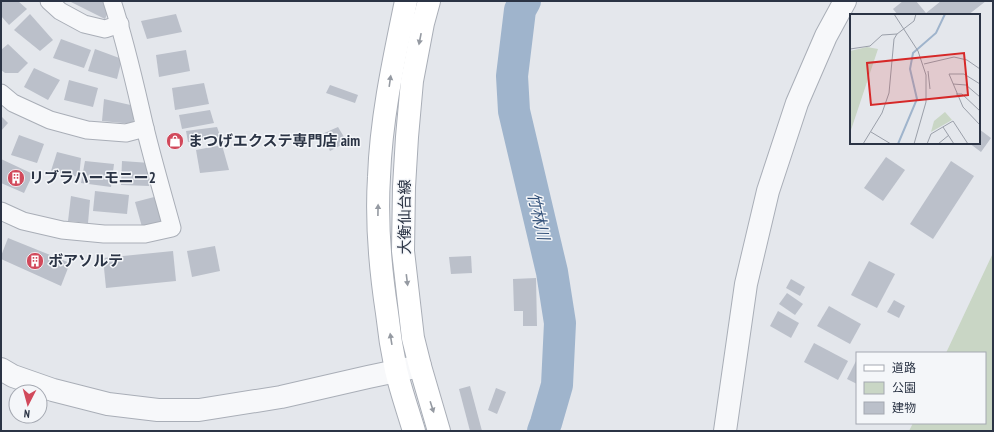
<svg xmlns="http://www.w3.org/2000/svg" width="994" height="432" font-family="'PT Sans Narrow','Noto Sans JP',sans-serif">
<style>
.green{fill:#c9d6c5}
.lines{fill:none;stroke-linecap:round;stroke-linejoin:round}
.river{stroke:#9fb4cc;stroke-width:32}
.building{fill:#bbc0ca}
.minor-casing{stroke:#a9aeb7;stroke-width:19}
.tertiary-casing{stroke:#a9aeb7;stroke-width:24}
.secondary-casing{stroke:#a9aeb7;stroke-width:24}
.minor{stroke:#f7f8fa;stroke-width:17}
.tertiary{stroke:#f7f8fa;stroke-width:22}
.secondary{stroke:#fff;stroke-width:22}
.oneway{fill:#959aa2}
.labels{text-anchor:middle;stroke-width:3;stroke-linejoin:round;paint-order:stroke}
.poi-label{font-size:15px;font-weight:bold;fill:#2b3445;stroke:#f4f6f9;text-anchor:start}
.street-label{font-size:15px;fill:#2b3445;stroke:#f4f6f9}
.water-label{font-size:16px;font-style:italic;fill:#34527a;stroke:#f4f6f9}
.inset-river{fill:none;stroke:#9fb4cc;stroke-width:2}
.inset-road{fill:none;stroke:#9a9fa9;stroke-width:1}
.view{fill:#d62828;fill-opacity:0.15;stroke:#d62828;stroke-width:2}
.inset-edge{fill:none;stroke:#2b3445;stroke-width:2}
</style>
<rect width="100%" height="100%" fill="#e4e7ec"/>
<path class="green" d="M993 253V431H909L913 423H985V353H946Z"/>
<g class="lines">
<path class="river" d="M525 1 520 10 512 76 514 111 552 272 560 323 557 385 546 423 543 431"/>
</g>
<g class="building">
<path d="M1 1H18L27 9 9 25 1 16Z"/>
<path d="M69 1H103L110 8 105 19Z"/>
<path d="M903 1H916L926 13 941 1H986L968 15H898L893 9Z"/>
<path d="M30 14 53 40 40 51 14 30Z"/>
<path d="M176 14 182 32 147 39 141 21Z"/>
<path d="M61 39 91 50 84 68 53 58Z"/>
<path d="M8 44 28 63 18 73H5L1 70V50Z"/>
<path d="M95 49 122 59 117 79 88 71Z"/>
<path d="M186 50 190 71 159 77 156 55Z"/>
<path d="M34 68 60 80 48 100 24 87Z"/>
<path d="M69 80 98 88 93 107 64 100Z"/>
<path d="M204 83 209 104 175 110 172 88Z"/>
<path d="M330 85 358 95 355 103 326 93Z"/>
<path d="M104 99 135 106 133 124 102 121Z"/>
<path d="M210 110 214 123 182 129 179 115Z"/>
<path d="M1 116 8 123 1 131Z"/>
<path d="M217 127 221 138 188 142 186 131Z"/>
<path d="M338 127 347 142 330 151 322 134Z"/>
<path d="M979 129 991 138 981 152 969 143H979Z"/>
<path d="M19 135 44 144 37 163 11 155Z"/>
<path d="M222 145 229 170 200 173 196 150Z"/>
<path d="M57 152 81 158 79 177 51 171Z"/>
<path d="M886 157 905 170 883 201 864 188Z"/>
<path d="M1 159 33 174 24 193 1 183Z"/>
<path d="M85 161 114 164 111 187 81 183Z"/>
<path d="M122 161 150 163 149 186 121 185Z"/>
<path d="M951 161 974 176 933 239 910 224Z"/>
<path d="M95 191 129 195 127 214 93 211Z"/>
<path d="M71 196 90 200 88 223 68 221Z"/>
<path d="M158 196 165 220 142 227 135 202Z"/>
<path d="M8 238 70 263 61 286 1 259V256Z"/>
<path d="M215 246 220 271 192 277 187 251Z"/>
<path d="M173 251 176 281 106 288 103 258Z"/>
<path d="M471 256 472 273 451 274 449 257Z"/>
<path d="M869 261 895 274 877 308 851 295Z"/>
<path d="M536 278 537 326H523V311H514L513 279Z"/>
<path d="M791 279 805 287 800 296 786 288Z"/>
<path d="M787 293 803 304 795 315 779 304Z"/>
<path d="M894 300 905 306 899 318 887 312Z"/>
<path d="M829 306 861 324 850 344 817 326Z"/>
<path d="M778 311 799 323 791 338 770 326Z"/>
<path d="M814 343 848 361 838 380 804 362Z"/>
<path d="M857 359V384L847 379Z"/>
<path d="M470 386 482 431H470L459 389Z"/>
<path d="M496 388 506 392 497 414 488 410Z"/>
</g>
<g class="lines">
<defs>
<g id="minor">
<path d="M49 1 60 11 84 24 105 29 120 24"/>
<path d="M1 93 13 103 50 120 87 130 126 133 145 128"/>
<path d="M1 211 23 221 62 230 104 234H145L172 228C163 195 153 161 145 128 135 85 126 43 112 1"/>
</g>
<g id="tertiary">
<path d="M1 369 13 376 53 390 108 404 158 410H199L281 397 368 377 420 366"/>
<path d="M725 431 746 284 768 191 797 103 826 36 845 1"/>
</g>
<g id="secondary">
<path d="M406 1C394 59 381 118 379 177 376 224 380 267 387 313 389 332 392 351 396 370 401 391 408 411 414 431"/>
<path d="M429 1 423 23 412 81 407 137 404 187 403 251 413 338 420 366 439 431"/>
</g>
</defs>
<use href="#minor" class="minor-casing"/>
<use href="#tertiary" class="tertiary-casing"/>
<use href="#secondary" class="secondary-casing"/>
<use href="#minor" class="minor"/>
<use href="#tertiary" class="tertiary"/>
<use href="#secondary" class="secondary"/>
</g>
<defs><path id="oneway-solid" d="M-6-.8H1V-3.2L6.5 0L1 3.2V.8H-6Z"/></defs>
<g class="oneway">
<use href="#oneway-solid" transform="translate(420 39) rotate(101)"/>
<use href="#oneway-solid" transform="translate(390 81) rotate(-82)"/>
<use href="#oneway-solid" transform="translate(378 210) rotate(-89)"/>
<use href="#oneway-solid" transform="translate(407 280) rotate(83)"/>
<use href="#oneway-solid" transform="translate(391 339) rotate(-99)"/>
<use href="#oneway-solid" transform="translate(432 407) rotate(72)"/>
</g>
<defs>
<symbol id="shop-disc" viewBox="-11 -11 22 22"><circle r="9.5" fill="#d1495b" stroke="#f4f6f9"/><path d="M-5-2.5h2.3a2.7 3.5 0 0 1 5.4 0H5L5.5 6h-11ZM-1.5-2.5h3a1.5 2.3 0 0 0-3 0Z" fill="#fff"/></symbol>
<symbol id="building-disc" viewBox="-11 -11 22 22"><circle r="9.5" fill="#d1495b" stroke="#f4f6f9"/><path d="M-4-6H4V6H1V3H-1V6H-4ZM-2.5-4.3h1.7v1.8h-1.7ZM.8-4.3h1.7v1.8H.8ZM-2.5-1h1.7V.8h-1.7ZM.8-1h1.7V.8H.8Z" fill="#fff"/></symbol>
</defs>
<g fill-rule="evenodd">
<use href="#shop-disc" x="165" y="131" width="20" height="20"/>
<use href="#building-disc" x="6" y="168" width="20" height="20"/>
<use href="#building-disc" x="25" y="251" width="20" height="20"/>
</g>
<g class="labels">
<g class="poi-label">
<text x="188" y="146">まつげエクステ専門店 aim</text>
<text x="29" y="183">リブラハーモニー2</text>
<text x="48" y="266">ボアソルテ</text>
</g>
<g class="street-label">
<text transform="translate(405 217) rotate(-90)" y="5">大衡仙台線</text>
</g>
<g class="water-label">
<text transform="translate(539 216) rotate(77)" y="6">竹林川</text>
</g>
</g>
<g transform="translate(850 14)">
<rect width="130" height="130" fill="#e4e7ec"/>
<path d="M17 33 28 35 0 119V37ZM95 98 102 106 81 118 84 107Z" fill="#c9d6c5"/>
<path class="inset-river" d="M48 130 67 85 60 55 63 39 86 19 95 0"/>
<path class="inset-road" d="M44 0 68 37 76 61V88L64 130M0 35 20 32 32 21 47 20M74 50 104 43 117 46 130 55M78 57 80 75M103 70 116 71 130 83M130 70 114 60H99L113 93 130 111M106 80H112L130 97M93 113 104 130M21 118 41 130M13 130 32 99 39 79 44 25 47 20 64 7 66 0M77 130 81 120 103 107 118 130M88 130 99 121"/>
<path class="view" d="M114 39 118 81 21 91 17 49Z"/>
<rect width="130" height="130" class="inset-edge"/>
</g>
<rect width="994" height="432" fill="none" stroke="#2b3445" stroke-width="4"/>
<rect x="856" y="352" width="130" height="72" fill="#f4f6f9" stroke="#a4a8b1"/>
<rect x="864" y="365" width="20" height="6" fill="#ffffff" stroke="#a4a8b1"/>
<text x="892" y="372" font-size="12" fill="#2b3445">道路</text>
<rect x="864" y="382" width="20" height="12" fill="#c9d6c5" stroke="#a4a8b1"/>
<text x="892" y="392" font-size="12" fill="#2b3445">公園</text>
<rect x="864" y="402" width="20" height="12" fill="#bbc0ca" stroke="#a4a8b1"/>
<text x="892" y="412" font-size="12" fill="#2b3445">建物</text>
<g transform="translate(28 404) rotate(186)"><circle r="19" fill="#f4f6f9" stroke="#a4a8b1"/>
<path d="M0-3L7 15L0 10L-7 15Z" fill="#d1495b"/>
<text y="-6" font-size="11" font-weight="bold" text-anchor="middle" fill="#2b3445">N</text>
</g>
</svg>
